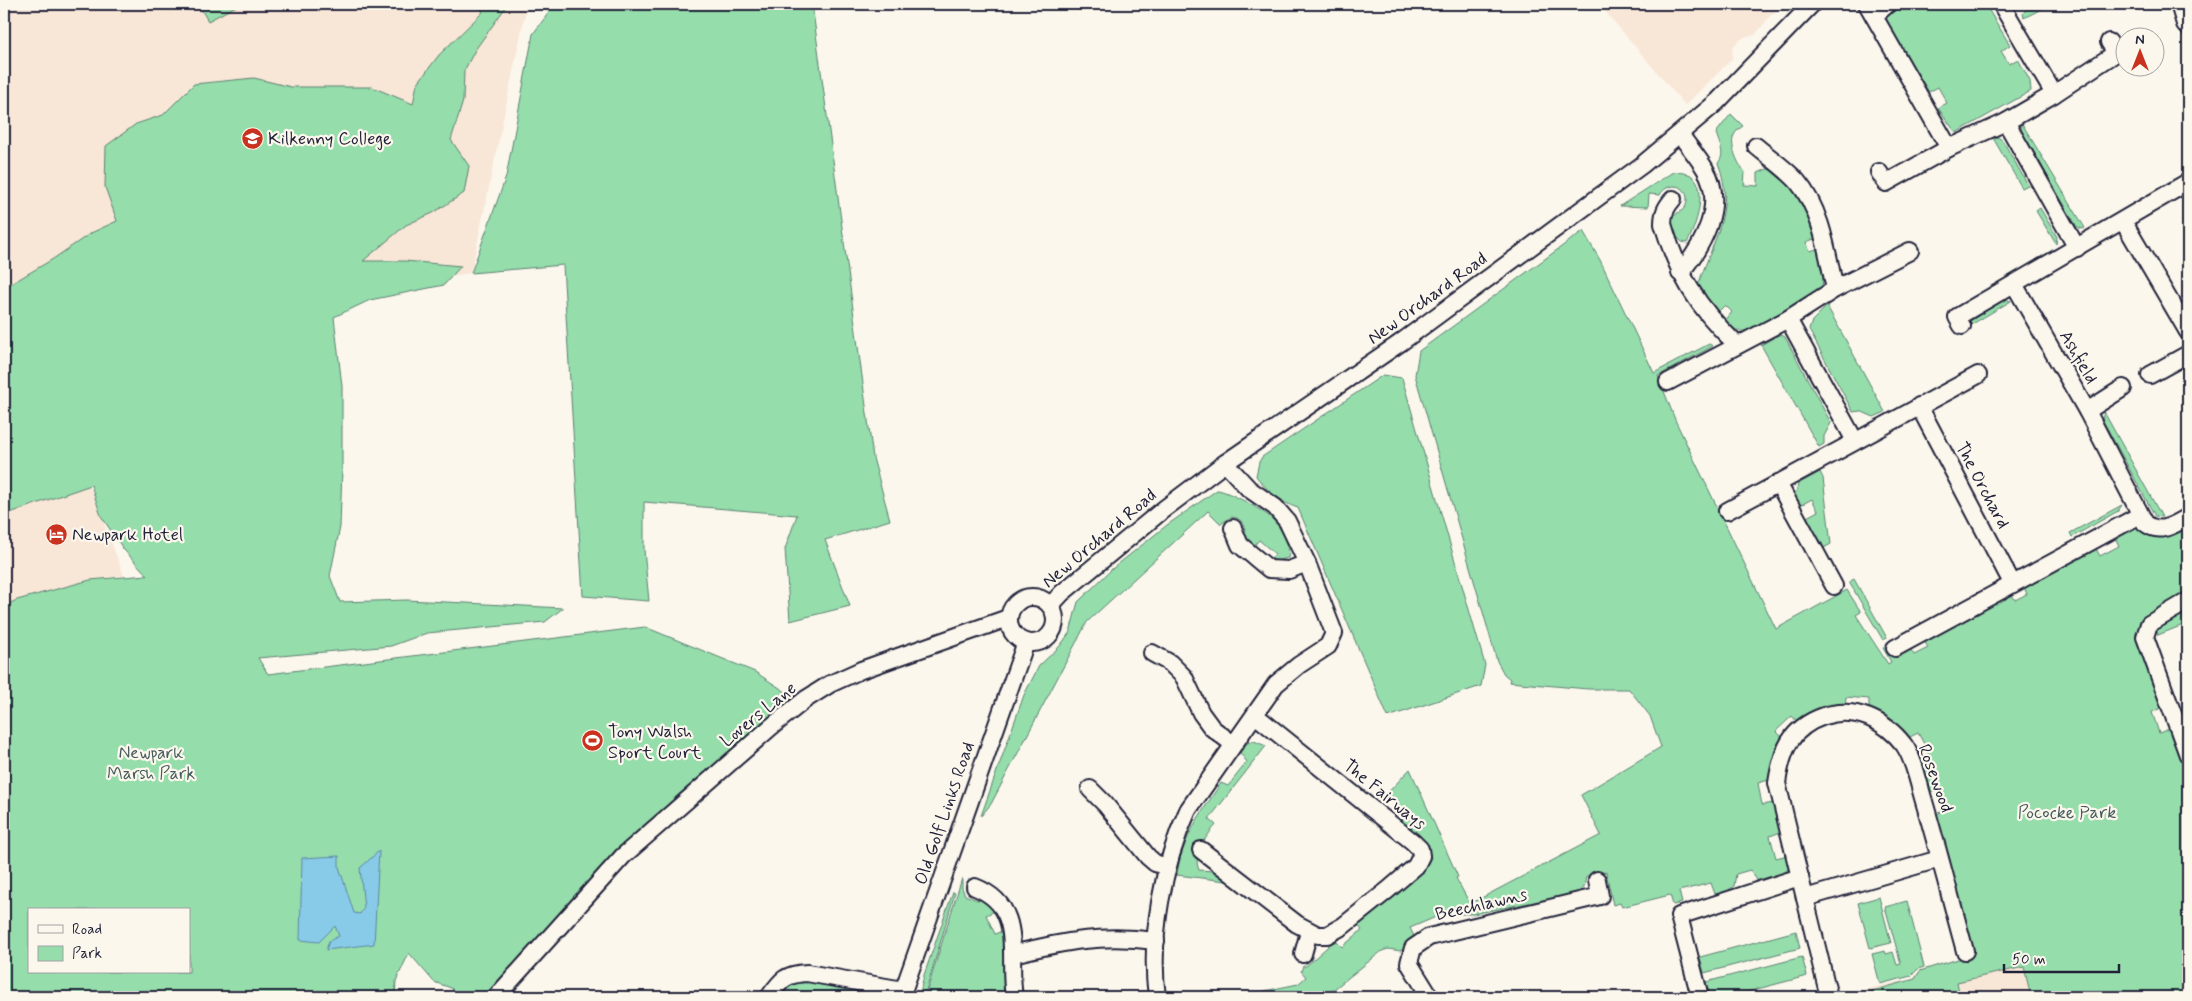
<svg xmlns="http://www.w3.org/2000/svg" width="2192" height="1001" font-family="Mynerve,sans-serif">
<style>
.built{fill:#f8e6d6}
.green{fill:#95ddab;stroke:#5c8073;fill-rule:evenodd}
.water{fill:#87cbe8;stroke:#5f87a3}
.lines{fill:none;stroke-linecap:round;stroke-linejoin:round}
.minor-casing{stroke:#22223b;stroke-width:20}
.minor{stroke:#fbf7ec;stroke-width:16}
.labels{text-anchor:middle;stroke-width:4.5;stroke-linejoin:round;paint-order:stroke}
.poi-label{font-size:18px;fill:#22223b;stroke:#fbf7ec;text-anchor:start}
.street-label{font-size:18px;fill:#22223b;stroke:#fbf7ec}
.park-label{font-size:18px;fill:#445a5d;stroke:#fbf7ec}
</style>
<rect width="100%" height="100%" fill="#fbf7ec"/>
<filter id="ink" filterUnits="userSpaceOnUse"><feTurbulence type="fractalNoise" baseFrequency=".02" numOctaves="2"/><feDisplacementMap in="SourceGraphic" scale="10" xChannelSelector="R" yChannelSelector="G"/><feConvolveMatrix kernelMatrix="1 2 1 2 8 2 1 2 1" color-interpolation-filters="sRGB"/></filter>
<g filter="url(#ink)">
<g class="built">
<path d="M4 4H527L471 273 344 293 81 463 124 576 90 580 17 600 4 606Z"/>
<path d="M1599 4H1785L1770 16 1755 35 1744 37 1733 46 1732 59 1685 105Z"/>
<path d="M2048 931 2063 997H1849V993L1912 979 1920 970Z"/>
</g>
<g class="green">
<path d="M198 4H240L208 21Z"/>
<path d="M478 4H508L475 50 464 71 463 101 451 140 469 166 464 193 433 213 406 225 363 261H405L461 266 444 285 370 300 334 317 342 386V469L340 527 330 576 340 602 407 600 563 608 545 622 427 633 391 646 258 658 268 674 645 627 755 672 786 692 790 699C750 740 702 771 661 811 600 870 541 933 484 997H460L451 988 434 982 409 953 396 981 395 997H4V606L17 600 90 580 147 575 124 550 101 516 91 485 4 515V288L53 259 91 233 117 221 105 187 106 146 136 124 163 115 194 84 254 78 291 87H372L413 104 417 84 439 55 483 12ZM29 910H189V972H29Z"/>
<path d="M555 4H812L873 458 890 520 825 540 850 606 790 621 785 549 797 515 644 502V550L649 601 583 596 563 265 471 273 506 177 533 34Z"/>
<path d="M1890 4H1985L2010 45 2001 51 2009 64 2018 59 2030 81 2031 91 1956 133 1938 108 1947 103 1938 87 1929 92 1886 22Z"/>
<path d="M2031 4H2051L2024 18 2023 13Z"/>
<path d="M1731 114 1743 126C1740 128 1736 131 1734 135 1729 145 1738 165 1745 172L1744 185 1758 186V173L1767 169H1776C1794 188 1807 213 1817 238L1806 242 1810 251 1820 248 1824 269 1822 287C1808 297 1758 330 1744 331 1736 332 1730 326 1725 321L1732 312 1725 305 1717 313 1697 289C1710 245 1737 211 1718 163 1726 154 1719 144 1716 133Z"/>
<path d="M2021 122 2085 228 2083 229 2077 227 2021 130Z"/>
<path d="M1998 137 2003 141 2028 185 2022 188 1993 138Z"/>
<path d="M1673 172C1680 173 1687 172 1692 176 1709 188 1695 229 1687 243L1682 242 1676 236 1673 237C1665 205 1686 219 1687 200 1688 183 1666 182 1660 195L1649 194 1648 207 1620 206Z"/>
<path d="M2040 208 2057 237 2056 244 2036 211Z"/>
<path d="M1583 231 1600 260 1654 373 1709 344 1713 346 1658 376 1676 422 1776 629 1847 590 1861 612 1856 615 1888 664 1891 662 1883 648 1890 644 1910 648 1914 655 1928 648 1924 640 2010 591 2015 600 2027 594 2023 585 2094 545 2100 556 2119 546 2114 535 2136 523 2143 531 2159 537 2188 524V594L2139 638 2161 708 2152 712 2159 733 2169 729 2179 756 2188 766V997H2031L2024 967 1957 982 1960 997H1851L1915 979 1920 971 1974 954 1936 814 1946 810 1939 789 1929 792 1919 759 1929 753 1918 733 1908 738 1869 710V699L1846 697 1845 709 1799 724 1792 716 1776 731 1784 739 1769 780 1758 783 1762 805 1774 803 1781 832 1770 836 1776 858 1788 855 1789 867 1785 873 1767 881 1757 880 1750 870 1736 874 1734 886 1726 892 1715 894 1711 883 1679 891 1682 903 1673 905 1670 895 1622 907 1620 903 1613 905 1606 872 1586 877 1584 887 1579 893 1473 914H1443L1410 928 1414 936 1401 951 1388 949 1382 951 1324 997H1244L1245 995 1298 984 1306 977 1301 971 1303 966H1306L1335 940 1342 947 1362 930 1355 922 1426 865 1431 858 1427 845 1400 822 1407 813 1390 799 1385 803 1381 800 1410 769 1458 877 1456 878 1470 904 1601 835 1581 795 1661 747 1650 716 1629 689H1588L1509 682 1510 679 1504 674 1497 661 1415 375 1419 351Z"/>
<path d="M2005 299 2011 301 1969 326 1967 323Z"/>
<path d="M1827 306 1885 412 1874 417 1860 411 1853 412 1809 330 1812 321Z"/>
<path d="M1780 334 1785 337 1831 423 1824 436V444L1819 447 1761 345Z"/>
<path d="M1383 375 1402 378 1485 665 1481 686 1388 717 1298 508C1281 503 1266 490 1256 476L1259 462 1262 457Z"/>
<path d="M2104 412 2162 517 2155 516 2102 419Z"/>
<path d="M1820 472 1823 478 1831 544 1822 549 1805 518 1818 511 1812 499 1799 506 1793 494 1796 492 1798 484Z"/>
<path d="M1217 490C1226 490 1265 511 1272 519 1280 526 1292 547 1288 558L1276 561 1271 559 1275 554 1259 540 1252 548C1242 538 1250 518 1231 517L1221 524 1208 511 1087 622 991 804 981 816 1024 695 1039 666 1060 646 1070 632 1078 602 1112 569 1167 525Z"/>
<path d="M2122 505 2118 511 2072 537 2070 533Z"/>
<path d="M1854 579 1887 638 1883 640 1849 582Z"/>
<path d="M2188 611V623L2158 635 2157 631 2163 625Z"/>
<path d="M1254 741 1266 746 1209 819 1216 825C1206 837 1192 854 1199 870L1215 871 1228 879 1226 881 1177 875C1181 839 1202 812 1221 783L1228 786 1247 762 1240 753 1247 743Z"/>
<path d="M962 878V888L965 895 977 900 984 899 995 911 986 915 995 934 1004 930 1007 997H925Z"/>
<path d="M953 892 955 893 924 997H919L924 975Z"/>
<path d="M1879 897 1891 943 1870 948 1858 903Z"/>
<path d="M1907 901 1924 967 1918 969 1911 976 1880 984 1872 954 1885 951 1886 954 1893 952 1897 965 1901 964 1885 907Z"/>
<path d="M1796 931 1800 948 1704 973 1700 957Z"/>
<path d="M1802 957 1807 976 1727 997H1710L1706 982Z"/>
<path d="M805 981C820 983 863 987 872 997H776L785 985Z"/>
</g>
<path class="water" d="M379 851 374 944 326 950 329 941 339 936 335 926 319 942 300 940 302 858 339 856V867L354 913 360 914 364 908 360 868Z"/>
<g class="lines">
<defs>
<g id="minor">
<path d="M1867 4 1949 148"/>
<path d="M2001 4 2054 94"/>
<path d="M2179 4 2185 24 2188 27"/>
<path d="M1874 16 1888 4"/>
<path d="M2006 122 2077 248"/>
<path d="M1756 146C1770 158 1785 168 1797 181 1822 210 1827 253 1835 289"/>
<path d="M1879 172 1886 183 1949 148 2006 122 2054 94 2116 53 2109 42"/>
<path d="M1673 199C1666 207 1663 213 1663 224 1678 275 1697 307 1736 344"/>
<path d="M2123 221 2188 332"/>
<path d="M1680 273C1703 246 1726 204 1705 169 1698 157 1688 146 1680 134"/>
<path d="M2014 284 2087 411 2145 523C2160 535 2173 525 2188 517"/>
<path d="M1788 319 1855 441"/>
<path d="M1962 326 1957 317 2188 182"/>
<path d="M2150 375 2188 354"/>
<path d="M1668 382 1788 319 1835 289 1910 251"/>
<path d="M1919 406 2012 583"/>
<path d="M2087 411 2123 388"/>
<path d="M1778 483 1834 586"/>
<path d="M1727 511 1978 375"/>
<path d="M1233 528 1240 545 1269 569 1289 570 1307 563"/>
<circle cx="1032" cy="620" r="23"/>
<path d="M2188 601 2149 624 2145 637 2188 755"/>
<path d="M1050 606 1062 593 1164 509 1225 463 1400 343 1642 165 1717 102 1812 4"/>
<path d="M1895 648 2140 515"/>
<path d="M1152 653 1170 663 1184 677 1201 713 1212 728 1233 744"/>
<path d="M1090 789 1105 804 1148 857 1155 863 1167 867"/>
<path d="M1201 850 1297 924 1318 935H1327L1343 926 1388 890 1416 866 1421 856 1420 849 1413 842 1255 715"/>
<path d="M975 887C1026 907 1007 955 1014 997"/>
<path d="M1805 898 1939 859"/>
<path d="M1013 954C1065 941 1102 934 1156 941"/>
<path d="M1303 954 1309 932"/>
<path d="M496 997 623 856 771 727 806 699 830 684 861 670 1008 618"/>
<path d="M769 997C781 980 785 974 807 973L903 990"/>
<path d="M901 997 1026 642"/>
<path d="M1157 997C1149 938 1163 864 1188 810L1276 684 1299 665 1328 646 1334 633 1307 563 1287 521 1275 507 1249 489 1225 463"/>
<path d="M1430 997 1409 963 1413 948 1429 937 1600 896 1597 880"/>
<path d="M1700 997 1679 916 1800 877"/>
<path d="M1829 997 1777 783C1782 750 1790 728 1824 716 1854 706 1885 720 1904 745 1914 759 1918 781 1923 798 1938 849 1951 900 1965 951"/>
</g>
</defs>
<use href="#minor" class="minor-casing"/>
<use href="#minor" class="minor"/>
</g>
</g>
<defs>
<symbol id="school-disc" viewBox="-11 -11 22 22"><circle r="9.5" fill="#c8321e" stroke="#fbf7ec"/><path d="M0-5L7-2L0 1L-7-2ZM-4 1L0 2.5L4 1V4Q0 6-4 4Z" fill="#fff"/></symbol>
<symbol id="hotel-disc" viewBox="-11 -11 22 22"><circle r="9.5" fill="#c8321e" stroke="#fbf7ec"/><path d="M-6-4.5h1.5V1H6V5H4.5V3h-9V5H-6ZM-4 0a1.8 1.8 0 1 1 3.6 0ZM.5 0V-2.5h3Q6-2.5 6 0Z" fill="#fff"/></symbol>
<symbol id="stadium-disc" viewBox="-11 -11 22 22"><circle r="9.5" fill="#c8321e" stroke="#fbf7ec"/><path d="M0-5a6.5 5 0 1 0 0 10a6.5 5 0 1 0 0-10ZM-3.5-1.8h7v3.6h-7Z" fill="#fff"/></symbol>
</defs>
<g fill-rule="evenodd">
<use href="#school-disc" x="240" y="126" width="25" height="25"/>
<use href="#hotel-disc" x="44" y="522" width="25" height="25"/>
<use href="#stadium-disc" x="580" y="728" width="25" height="25"/>
</g>
<g class="labels">
<g class="poi-label">
<text x="268" y="144">Kilkenny College</text>
<text x="72" y="540">Newpark Hotel</text>
<text x="608" y="737">Tony Walsh<tspan x="608" dy="21">Sport Court</tspan></text>
</g>
<g class="street-label">
<text transform="translate(1427 298) rotate(-36)" y="6">New Orchard Road</text>
<text transform="translate(2079 357) rotate(60)" y="6">Ashfield</text>
<text transform="translate(1983 485) rotate(62)" y="6">The Orchard</text>
<text transform="translate(1099 538) rotate(-40)" y="6">New Orchard Road</text>
<text transform="translate(758 714) rotate(-39)" y="6">Lovers Lane</text>
<text transform="translate(1936 778) rotate(70)" y="6">Rosewood</text>
<text transform="translate(1385 794) rotate(39)" y="6">The Fairways</text>
<text transform="translate(944 813) rotate(-71)" y="6">Old Golf Links Road</text>
<text transform="translate(1481 904) rotate(-13)" y="6">Beechlawns</text>
</g>
<g class="park-label">
<text x="151" y="758">Newpark<tspan x="151" dy="21">Marsh Park</tspan></text>
<text x="2067" y="818">Pococke Park</text>
</g>
</g>
<rect width="2192" height="1001" fill="none" stroke="#fbf7ec" stroke-width="20"/>
<rect x="10" y="10" width="2172" height="981" fill="none" stroke="#22223b" stroke-width="2" filter="url(#ink)"/>
<rect x="28" y="908" width="162" height="65" fill="#fbf7ec" stroke="#a4a2a5"/>
<rect x="38" y="925" width="25" height="8" fill="#fbf7ec" stroke="#a4a2a5"/>
<text x="72" y="934" font-size="15" fill="#22223b">Road</text>
<rect x="38" y="946" width="25" height="15" fill="#95ddab" stroke="#a4a2a5"/>
<text x="72" y="958" font-size="15" fill="#22223b">Park</text>
<g transform="translate(2140 52)"><circle r="24" fill="#fbf7ec" stroke="#a4a2a5"/>
<path d="M0-4L9 19L0 12L-9 19Z" fill="#c8321e"/>
<text y="-8" font-size="14" font-weight="bold" text-anchor="middle" fill="#22223b">N</text>
</g>
<path d="M2004 964v8h115v-8" fill="none" stroke="#22223b" stroke-width="2.5"/>
<text x="2012" y="964" font-size="15" fill="#22223b" stroke="#fbf7ec" stroke-width="4" paint-order="stroke">50 m</text>
</svg>
